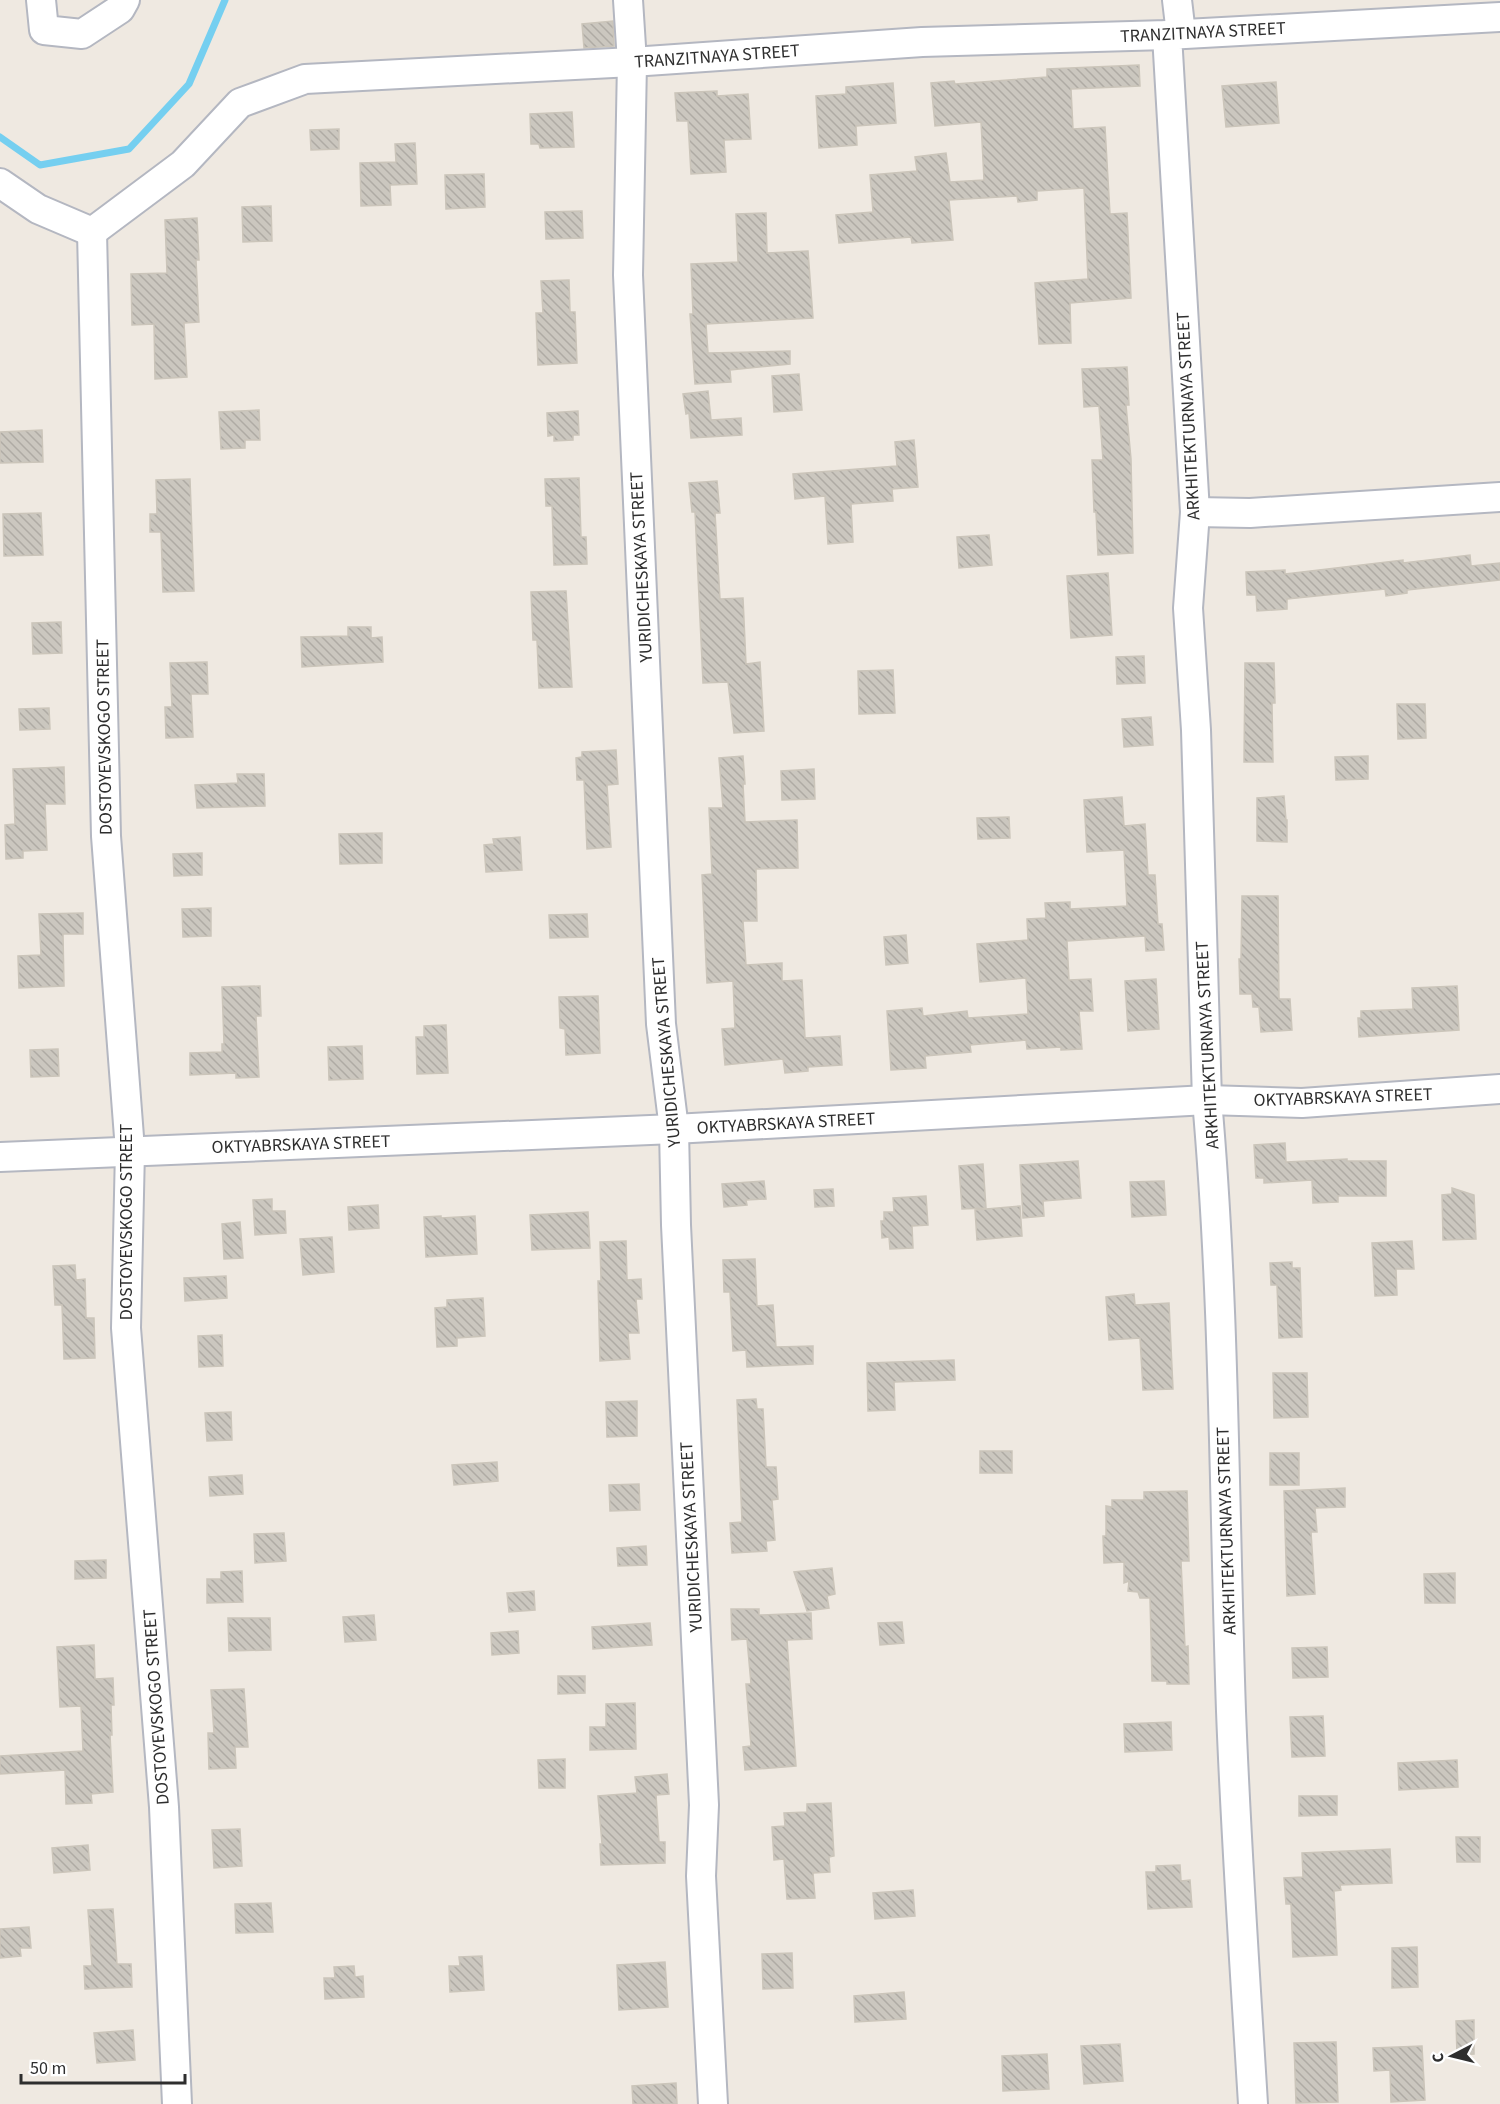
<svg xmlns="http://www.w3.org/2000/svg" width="1500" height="2104" font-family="'Source Sans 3',sans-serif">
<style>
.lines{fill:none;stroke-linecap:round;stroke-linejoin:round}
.stream{stroke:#75cff0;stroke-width:7}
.building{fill:url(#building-back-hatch);stroke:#cbc5ba;stroke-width:1.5}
.minor-casing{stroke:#b4b7c1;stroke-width:32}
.minor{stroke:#fff;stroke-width:28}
.labels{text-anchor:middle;stroke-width:6;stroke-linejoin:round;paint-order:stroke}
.street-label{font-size:18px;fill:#2e2e2e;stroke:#fff}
</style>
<defs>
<pattern id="building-back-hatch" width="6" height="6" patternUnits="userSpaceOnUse" patternTransform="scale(1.5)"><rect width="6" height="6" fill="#cbc7bf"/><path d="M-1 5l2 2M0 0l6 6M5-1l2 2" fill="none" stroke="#afaba4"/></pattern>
</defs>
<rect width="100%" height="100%" fill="#efe9e1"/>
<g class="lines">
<path class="stream" d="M0 137 40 165 129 149 189 84 225 0"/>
</g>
<g class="building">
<path d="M613 21 614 46 584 48 582 24Z"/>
<path d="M1139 65 1140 86 1071 89 1073 129 1105 127 1110 214 1127 213 1131 298 1070 303 1071 343 1039 344 1035 283 1088 279 1084 188 1037 191V200L1018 202 1017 196 949 200 953 240 912 243 911 237 839 243 836 215 873 212 870 175 917 171 915 157 946 153 950 182 984 180 981 122 935 126 931 83 954 81 955 84 1047 77V69Z"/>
<path d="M1276 82 1279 123 1226 127 1222 86Z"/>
<path d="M893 83 896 123 856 126 857 145 819 148 816 96 846 94V87Z"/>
<path d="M717 91V96L748 94 751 139 724 140 726 172 691 174 688 121H677L675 93Z"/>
<path d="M572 112 574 147 540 148 539 144H531L530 114Z"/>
<path d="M339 129V149L311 150 310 130Z"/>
<path d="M415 143 417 184 390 185 391 205 361 206 360 163 396 162 395 144Z"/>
<path d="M484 174 485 207 446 209 445 175Z"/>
<path d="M271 206 272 241 243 242 242 207Z"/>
<path d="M582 211 583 238 546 239 545 212Z"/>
<path d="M766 213 767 253 808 251 813 318 706 324 708 353 790 351V364L730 370 731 382 695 384 690 314H693L691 264 738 262 736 214Z"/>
<path d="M197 218 199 260H196L199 322 184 323 187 377 155 379 154 324 132 325 131 274 167 273 165 220Z"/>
<path d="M569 280 570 312H575L577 363 538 365 536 313H543L541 281Z"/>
<path d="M1127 367 1129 405H1126L1131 459 1133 553 1098 555 1096 512H1094L1092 460H1103L1099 406 1084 407 1082 369Z"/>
<path d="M799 374 802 410 774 412 772 376Z"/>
<path d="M708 391 711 420 741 418 742 435 691 438 689 413 686 414 683 394Z"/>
<path d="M259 410 260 440H245V448L221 449 219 412Z"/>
<path d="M578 411 579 435H573V440L554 441V435L548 436 547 413Z"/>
<path d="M42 430 43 462 0 463V432Z"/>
<path d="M914 440 918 487 892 489 893 501 851 504 853 542 828 544 825 496 795 499 793 474 897 466 895 442Z"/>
<path d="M579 478 581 537H586L587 564 554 565 552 506H546L545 479Z"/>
<path d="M190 479 194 591 163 592 161 532H150V514H157L156 480Z"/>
<path d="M717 481 720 513H715L720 599 743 598 746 664 760 662 764 731 734 733 728 682 703 683 695 512H692L689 483Z"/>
<path d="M41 513 43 555 4 556 3 514Z"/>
<path d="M989 535 992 565 959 568 957 537Z"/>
<path d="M1470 555 1471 566 1500 563V580L1407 590V593L1386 596 1385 589 1287 599V609L1257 611 1256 595H1247L1246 572 1285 570V574L1403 560V563Z"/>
<path d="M1108 573 1112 635 1071 638 1067 576Z"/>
<path d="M566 591 572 687 539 688 537 640H533L531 592Z"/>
<path d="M61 622 62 653 33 654 32 623Z"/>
<path d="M348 627H371V638L382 637 383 662 302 667 301 637 348 636Z"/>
<path d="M1144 656 1145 683 1117 684 1116 657Z"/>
<path d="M207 662 208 694H191L193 737 166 738 165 707H172L170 663Z"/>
<path d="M1245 663H1274L1275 703H1272L1273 762H1244Z"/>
<path d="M893 670 895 713 859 714 858 671Z"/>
<path d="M1397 704H1425L1426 738 1398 739Z"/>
<path d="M49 708 50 729 20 730 19 709Z"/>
<path d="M1151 717 1153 745 1124 747 1122 719Z"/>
<path d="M616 750 618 784 607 785 611 847 587 849 584 780H577L576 758 582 757V752Z"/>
<path d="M743 756 745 784H743L745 822 797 820 798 868 756 869 757 921H743L746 965 782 963V981L802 980 805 1038 840 1036 842 1065 808 1067V1071L785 1073 783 1059 725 1065 722 1029 735 1028 733 981 707 983 702 875 712 874 709 808H723L719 758Z"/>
<path d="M1368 756V779L1336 780 1335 757Z"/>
<path d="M64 767 65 804H45L47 850 23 851V858L6 859 5 825 15 824 13 769Z"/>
<path d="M814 769 815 799 782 800 781 771Z"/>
<path d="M237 774H264L265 806 197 808 195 785 238 783Z"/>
<path d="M1284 796 1286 820H1287V842L1257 841V798Z"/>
<path d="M1122 797 1124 826 1145 824 1148 875H1155L1158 924H1162L1164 950 1146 951 1145 936 1067 941 1069 980 1091 979 1093 1011H1079L1082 1049 1061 1050V1047L1027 1049 1026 1040 970 1045 971 1052 925 1056 926 1068 891 1070 887 1011 922 1008 923 1016 967 1011 968 1018 1028 1014 1026 978 980 982 977 944 1028 940 1027 919 1046 918 1045 903 1070 902V909L1127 906 1124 850 1087 852 1084 800Z"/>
<path d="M1009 817 1010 838 978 839 977 818Z"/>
<path d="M382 833V863L340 864 339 834Z"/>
<path d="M520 837 522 870 486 872 484 845 494 844 493 839Z"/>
<path d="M202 853V875L174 876 173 854Z"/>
<path d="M1242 896H1278L1279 999H1290L1292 1030 1261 1032 1259 1007H1253L1252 994H1240L1239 959H1241Z"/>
<path d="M211 908V936L183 937 182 909Z"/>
<path d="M83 913V934H63L64 986 19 988 18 956 41 955 39 914Z"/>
<path d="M587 914 588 937 550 938 549 915Z"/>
<path d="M906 935 908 963 886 965 884 937Z"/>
<path d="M1156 979 1159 1029 1128 1031 1125 981Z"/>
<path d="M260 986 261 1016H256L259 1077 236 1078V1073L190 1075V1053L222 1052V1044H224L222 987Z"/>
<path d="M1457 986 1459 1030 1359 1037 1358 1018H1361V1011L1413 1009 1412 988Z"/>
<path d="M598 996 600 1053 566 1055 565 1029 560 1028 559 997Z"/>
<path d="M446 1025 448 1073 417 1074 416 1037H424V1026Z"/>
<path d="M362 1046 363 1079 329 1080 328 1047Z"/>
<path d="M58 1049 59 1076 31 1077 30 1050Z"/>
<path d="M1285 1143 1286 1162 1347 1159V1161H1386V1196H1338V1202L1313 1203 1312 1180 1264 1183V1178H1256L1254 1145Z"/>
<path d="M1078 1161 1081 1198 1043 1201 1044 1216 1023 1218 1020 1165Z"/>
<path d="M983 1164 986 1208 962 1209 959 1166Z"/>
<path d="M764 1181 766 1199 746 1200 747 1205 724 1207 722 1184Z"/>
<path d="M1164 1181 1166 1215 1132 1217 1130 1182Z"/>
<path d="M1452 1188 1474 1195 1476 1239 1443 1240 1442 1195 1452 1194Z"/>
<path d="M833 1189 834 1206 815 1207 814 1190Z"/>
<path d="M926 1196 928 1225 912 1226 913 1248 890 1249 889 1237 882 1238 881 1221H884V1212H894L893 1198Z"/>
<path d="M272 1199V1211H285L286 1233 255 1235 253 1200Z"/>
<path d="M378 1205 379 1228 349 1230 348 1207Z"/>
<path d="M1020 1206 1022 1236 977 1240 975 1210Z"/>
<path d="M588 1212 590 1248 532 1250 530 1215Z"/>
<path d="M441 1216V1218L475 1216 477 1254 426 1257 424 1217Z"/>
<path d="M240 1222 243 1258 224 1259 222 1224Z"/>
<path d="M332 1237 334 1272 303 1275 300 1239Z"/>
<path d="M626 1241 627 1280 641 1279 642 1299H636L639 1333H628L630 1359 600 1361 598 1281H601L600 1242Z"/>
<path d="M1412 1241 1414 1269H1396L1397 1295 1375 1296 1372 1243Z"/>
<path d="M755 1259 757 1306 773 1305 776 1347 813 1346V1364L747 1367 746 1350 733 1351 730 1292H724L723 1260Z"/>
<path d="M1292 1262V1268H1300L1302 1337 1279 1338 1277 1285H1271L1270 1263Z"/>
<path d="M75 1265 76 1280 85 1279 86 1318H94L95 1358 64 1359 62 1305H55L53 1266Z"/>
<path d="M226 1276 227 1298 185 1301 184 1278Z"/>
<path d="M1134 1294 1135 1305 1169 1303 1173 1389 1143 1390 1140 1338 1109 1340 1106 1297Z"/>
<path d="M483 1298 485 1336 457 1338V1346L437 1347 435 1308 447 1307V1300Z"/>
<path d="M222 1335 223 1366 199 1367 198 1336Z"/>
<path d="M954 1360 955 1380 894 1382 895 1410 868 1411 867 1363Z"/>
<path d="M1273 1373H1307L1308 1417 1274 1418Z"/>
<path d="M756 1399 757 1409H763L766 1467H776L778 1499 772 1500 775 1540 766 1541 767 1551 732 1553 730 1523 742 1522 737 1400Z"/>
<path d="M637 1401V1436L607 1437 606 1402Z"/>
<path d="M231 1412 232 1440 207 1441 205 1413Z"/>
<rect x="980" y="1451" width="32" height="22"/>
<rect x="1270" y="1453" width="29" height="32"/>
<path d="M497 1462 498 1481 454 1485 452 1465Z"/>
<path d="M242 1475 243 1494 210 1496 209 1477Z"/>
<path d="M639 1484 640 1510 610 1511 609 1485Z"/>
<path d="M1345 1488V1507L1315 1508 1317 1532H1311L1315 1594 1287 1596 1284 1491Z"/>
<path d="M1187 1491 1189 1561H1181L1185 1647 1188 1646 1189 1684H1167V1681H1152L1150 1598H1140L1138 1592 1128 1591 1129 1581 1124 1583V1562L1104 1563 1103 1536H1106V1506L1112 1507V1500H1144V1492Z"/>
<path d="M284 1533 286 1561 255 1563 254 1534Z"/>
<path d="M646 1546 647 1565 618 1566 617 1548Z"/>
<path d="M106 1560V1578L75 1579V1561Z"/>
<path d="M832 1568 835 1594 827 1596 829 1608 807 1611 794 1572Z"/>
<path d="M242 1571 243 1602 207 1603V1579H221V1572Z"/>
<path d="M1455 1573V1603H1425L1424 1574Z"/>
<path d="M534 1591 535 1610 509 1612 507 1593Z"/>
<path d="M731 1609H759V1615L811 1613 812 1639 787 1640 796 1766 745 1770 743 1747 751 1746 746 1684H751L747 1639 732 1640Z"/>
<path d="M374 1615 376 1640 345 1642 343 1617Z"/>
<path d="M228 1618H270L271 1650 229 1651Z"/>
<path d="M902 1622 904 1643 880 1645 878 1623Z"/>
<path d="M650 1623 652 1645 593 1649 592 1627Z"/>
<path d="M518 1631 519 1653 492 1655 491 1633Z"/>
<path d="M94 1645 95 1679 113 1678 114 1705H111L112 1735H110L113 1792 91 1794 92 1803 66 1804 65 1770 0 1774V1756L83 1751 81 1706 60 1707 57 1647Z"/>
<path d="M1327 1647 1328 1677 1293 1678 1292 1648Z"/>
<path d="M558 1676H585V1693L558 1694Z"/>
<path d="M244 1689 248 1747H235L236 1768 209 1769 208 1733H214L211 1690Z"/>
<path d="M635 1703 636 1749 590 1750V1727H606V1704Z"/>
<path d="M1323 1716 1325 1756 1292 1757 1290 1717Z"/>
<path d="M1171 1722 1172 1750 1125 1752 1124 1724Z"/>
<path d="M565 1759V1788H539L538 1760Z"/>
<path d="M1457 1760 1458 1787 1399 1790 1398 1763Z"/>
<path d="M667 1774 669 1794 656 1795 659 1842H665V1863L601 1865 600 1844H602L598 1796 637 1793 635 1777Z"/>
<path d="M1299 1796H1337V1815L1299 1816Z"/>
<path d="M831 1803 834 1856 829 1857 830 1872 813 1873 815 1898 787 1899 784 1859 774 1860 772 1827 785 1826 784 1813 807 1812V1804Z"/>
<path d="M240 1829 242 1866 214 1868 212 1830Z"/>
<path d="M1456 1837H1480V1862H1457Z"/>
<path d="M88 1845 90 1870 54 1873 52 1848Z"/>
<path d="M1390 1849 1392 1883 1340 1885 1341 1890 1334 1891 1337 1955 1293 1957 1291 1904H1286L1284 1878 1303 1877 1302 1853Z"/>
<path d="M1180 1865 1181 1881 1190 1880 1192 1907 1148 1909 1146 1872H1156V1866Z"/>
<path d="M913 1890 915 1916 875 1919 873 1893Z"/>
<path d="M271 1903 273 1932 236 1933 235 1904Z"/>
<path d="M113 1909 117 1964H131L132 1987 85 1989 84 1966H92L88 1910Z"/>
<path d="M29 1927 31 1948H20L21 1956 0 1958V1929Z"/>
<path d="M1417 1947 1418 1987 1392 1988V1948Z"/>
<path d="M792 1953 793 1988 763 1989 762 1954Z"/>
<path d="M482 1956 484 1990 450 1992 449 1966H460L459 1957Z"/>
<path d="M665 1962 668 2007 619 2010 617 1965Z"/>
<path d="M354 1966 355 1977 363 1976 364 1997 325 1999 324 1978H335L334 1967Z"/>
<path d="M904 1992 906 2019 855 2022 854 1996Z"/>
<path d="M1474 2020V2054L1457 2055 1456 2021Z"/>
<path d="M133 2030 135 2060 97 2063 94 2033Z"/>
<path d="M1336 2042 1338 2102 1296 2103 1294 2043Z"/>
<path d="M1120 2044 1123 2081 1084 2084 1081 2046Z"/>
<path d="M1422 2046 1425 2100 1391 2102 1390 2070 1374 2071 1373 2048Z"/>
<path d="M1047 2054 1049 2089 1003 2091 1002 2056Z"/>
<path d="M676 2083 677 2104H633L632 2086Z"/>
</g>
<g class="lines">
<defs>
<g id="minor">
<path d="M41 0 44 30 82 34 120 9 125 0"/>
<path d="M628 0 632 62 628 275 661 1024 674 1129 676 1225 704 1805 701 1876 713 2104"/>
<path d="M1177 0 1181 34 1167 35 1195 512 1188 608 1196 730 1207 1100C1225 1303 1224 1507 1231 1711 1236 1842 1245 1973 1253 2104"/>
<path d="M0 183 38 209 92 232 183 164 240 103 305 79 632 62 922 42 1167 35 1500 17"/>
<path d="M92 232 106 836 130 1150 126 1328 164 1807 177 2104"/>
<path d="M1195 512 1250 513 1500 497"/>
<path d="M0 1157 674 1129 1207 1100 1302 1103 1500 1089"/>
</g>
</defs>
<use href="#minor" class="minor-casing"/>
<use href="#minor" class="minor"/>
</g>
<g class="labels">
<g class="street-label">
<text transform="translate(1203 32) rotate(-3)" y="6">TRANZITNAYA STREET</text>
<text transform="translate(717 56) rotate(-4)" y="6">TRANZITNAYA STREET</text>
<text transform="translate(1188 416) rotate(-93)" y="6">ARKHITEKTURNAYA STREET</text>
<text transform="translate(641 567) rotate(-93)" y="6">YURIDICHESKAYA STREET</text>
<text transform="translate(104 737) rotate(-91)" y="6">DOSTOYEVSKOGO STREET</text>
<text transform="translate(1207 1045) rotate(-93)" y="6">ARKHITEKTURNAYA STREET</text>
<text transform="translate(666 1052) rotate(-95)" y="6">YURIDICHESKAYA STREET</text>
<text transform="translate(1343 1097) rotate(-2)" y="6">OKTYABRSKAYA STREET</text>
<text transform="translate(786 1123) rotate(-3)" y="6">OKTYABRSKAYA STREET</text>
<text transform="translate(301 1144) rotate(-2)" y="6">OKTYABRSKAYA STREET</text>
<text transform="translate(126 1222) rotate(-90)" y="6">DOSTOYEVSKOGO STREET</text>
<text transform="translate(1226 1531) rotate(-92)" y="6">ARKHITEKTURNAYA STREET</text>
<text transform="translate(691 1537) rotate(-93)" y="6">YURIDICHESKAYA STREET</text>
<text transform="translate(156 1707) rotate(-94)" y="6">DOSTOYEVSKOGO STREET</text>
</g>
</g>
<g transform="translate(1452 2056) rotate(263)" stroke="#ffffff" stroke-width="4.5" paint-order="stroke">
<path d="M0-4.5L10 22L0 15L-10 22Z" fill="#2e2e2e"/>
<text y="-9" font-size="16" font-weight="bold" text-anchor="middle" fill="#2e2e2e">С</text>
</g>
<path d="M21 2074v9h164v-9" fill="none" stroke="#2e2e2e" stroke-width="3"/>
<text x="30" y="2074" font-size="18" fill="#2e2e2e" stroke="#ffffff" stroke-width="4.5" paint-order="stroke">50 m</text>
</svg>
